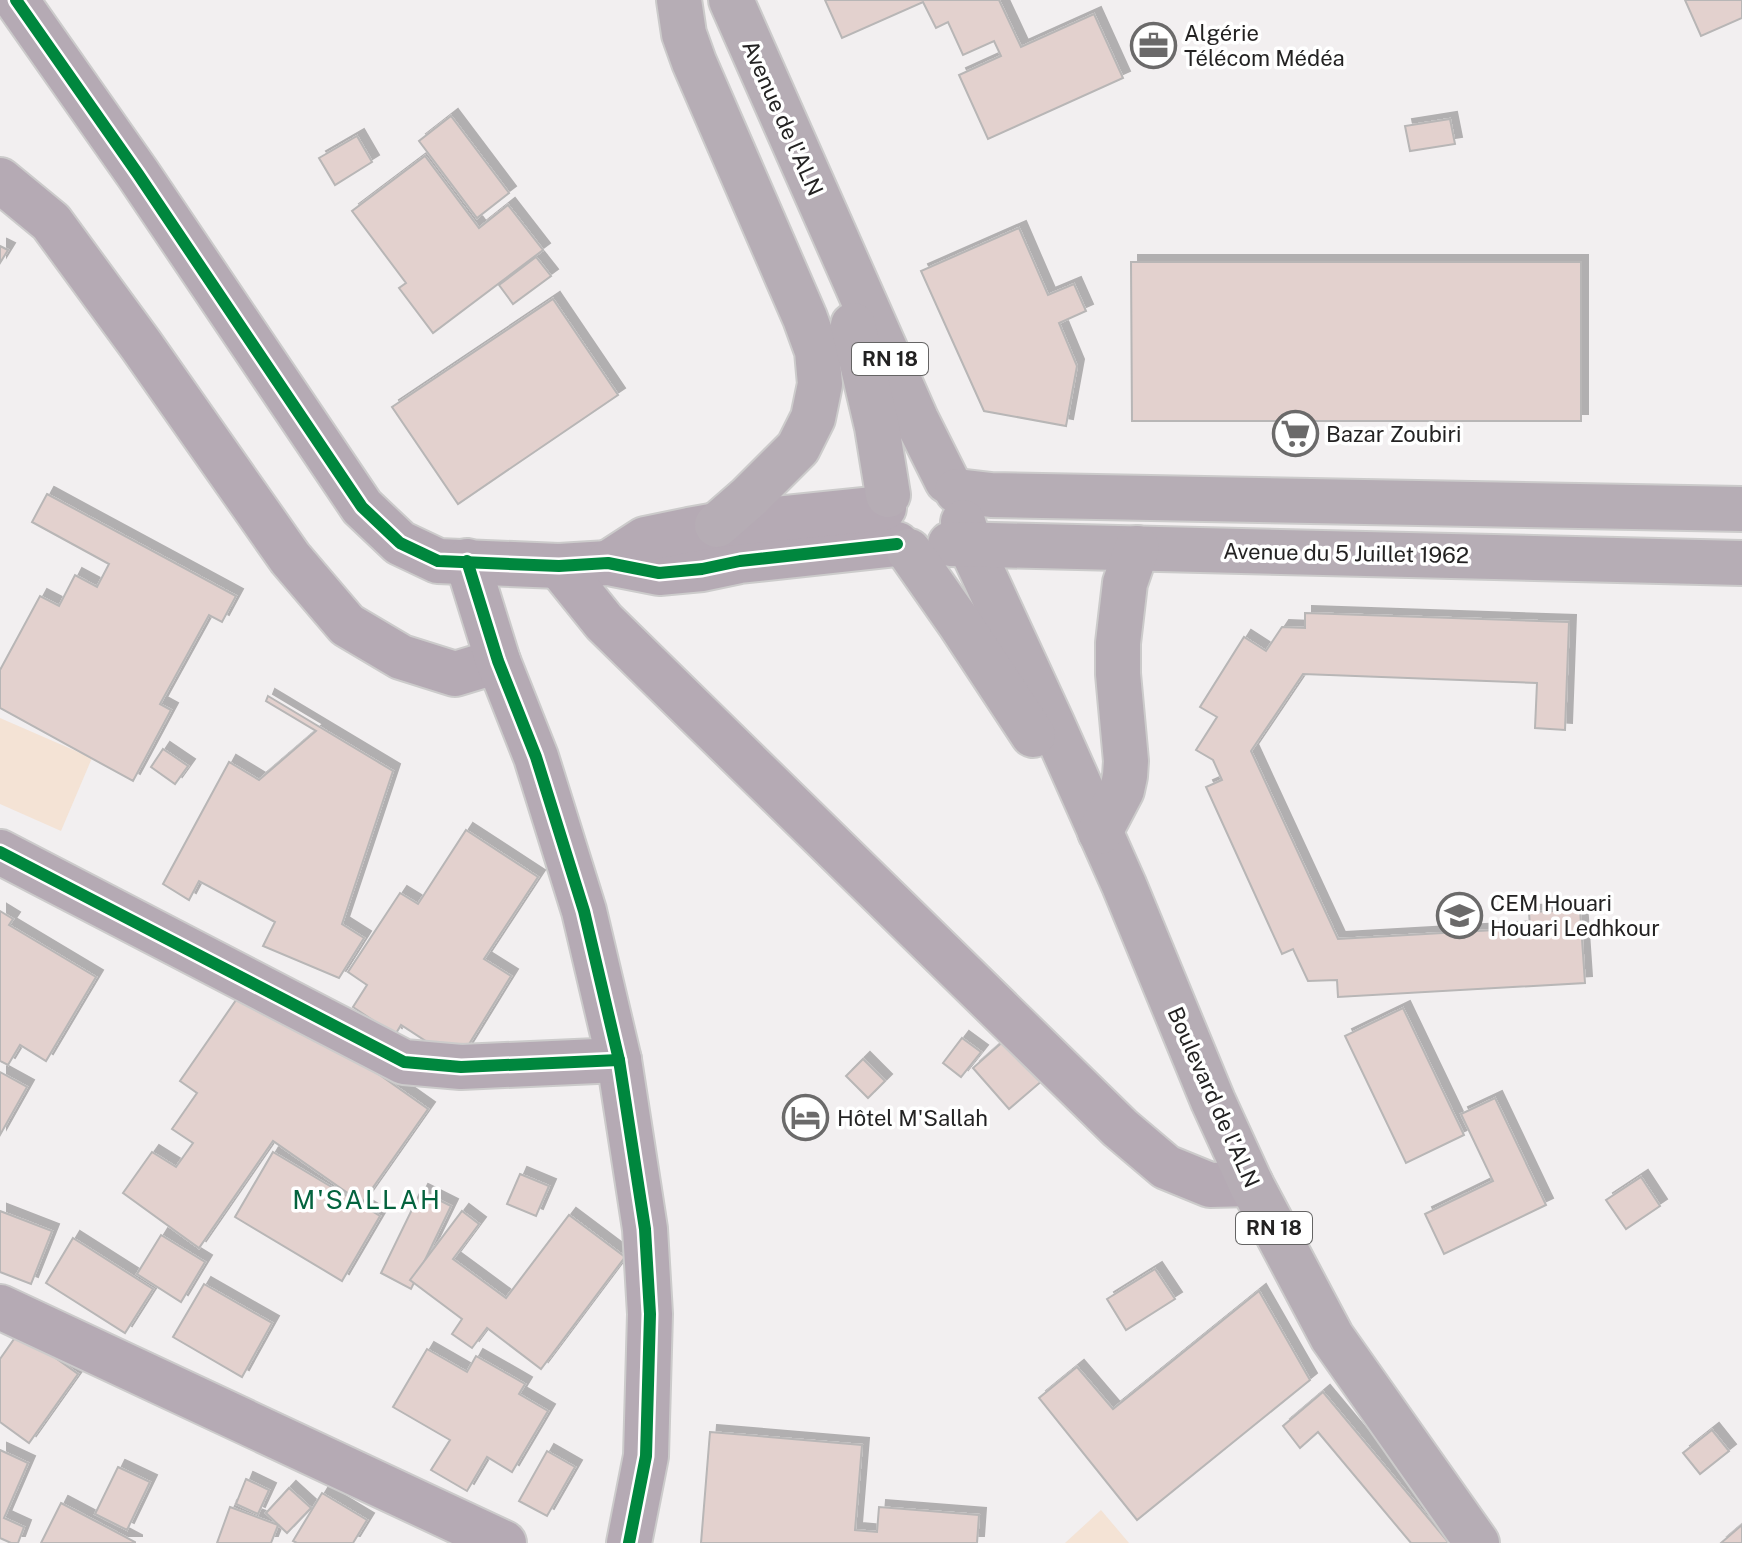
<svg xmlns="http://www.w3.org/2000/svg" width="1742" height="1543" font-family="'Public Sans',sans-serif">
<style>
.green{fill:#f4e3d5}
.building{fill:#e3d1ce;stroke:#b8b6b6;stroke-width:2;filter:url(#shadow)}
.lines{fill:none;stroke-linecap:round;stroke-linejoin:round}
.minor-casing{stroke:#cccbcb;stroke-width:48}
.major-casing{stroke:#cccbcb;stroke-width:48}
.minor{stroke:#b5aab4;stroke-width:44}
.major{stroke:#b6adb5;stroke-width:44}
.cycleway-casing{stroke:#fff;stroke-width:17}
.cycleway{stroke:#00873e;stroke-width:12}
.labels{text-anchor:middle;stroke-width:7;stroke-linejoin:round;paint-order:stroke}
.shield{fill:#fff;stroke:#656464;stroke-width:2}
.shield-label{font-size:20px;font-weight:bold;fill:#232222}
.poi-label{font-size:22px;fill:#232222;stroke:#fff;text-anchor:start}
.street-label{font-size:22px;fill:#232222;stroke:#fff}
.quarter-label{font-size:26px;letter-spacing:2px;fill:#04633e;stroke:#fff}
</style>
<defs>
<filter id="shadow"><feDropShadow dx="7" dy="-7" stdDeviation="0" flood-color="#0004"/></filter>
</defs>
<rect width="100%" height="100%" fill="#f2eff0"/>
<g class="green">
<path d="M0 718 92 758 61 831 0 804Z"/>
<path d="M1101 1510 1129 1543H1065Z"/>
</g>
<g class="building">
<path d="M825 0H999L1021 47 1094 14 1123 78 988 139 959 75 1001 56 994 41 963 55 948 22 936 28 923 2 842 38Z"/>
<path d="M1685 0H1742V18L1701 36Z"/>
<path d="M451 116 509 193 477 218 419 141Z"/>
<path d="M1450 119 1455 144 1410 151 1405 126Z"/>
<path d="M357 136 372 162 335 185 319 158Z"/>
<path d="M425 156 479 228 508 205 543 250 433 333 399 288 406 283 352 211Z"/>
<path d="M1019 228 1048 295 1074 284 1086 311 1059 323 1077 366 1066 426 984 411 921 271Z"/>
<path d="M0 246 8 250 0 263Z"/>
<path d="M536 257 551 276 513 304 499 285Z"/>
<path d="M1131 262H1581V421H1132Z"/>
<path d="M553 299 618 395 458 504 392 407Z"/>
<path d="M47 494 236 596 222 622 209 615 160 704 171 710 133 781 0 708V670L40 596 59 606 75 575 97 587 109 564 32 522Z"/>
<path d="M1305 613 1569 622 1565 730 1535 728 1537 683 1303 674 1251 751 1338 939 1530 928 1529 912 1580 910 1585 983 1338 997 1337 980 1308 981 1293 949 1282 954 1206 787 1222 780 1213 760 1196 750 1217 717 1200 707 1244 637 1266 651 1282 627 1305 628Z"/>
<path d="M268 696 393 771 342 924 364 938 339 978 263 946 275 922 199 881 189 900 163 884 229 762 259 780 316 731 266 701Z"/>
<path d="M163 749 188 766 175 784 151 767Z"/>
<path d="M466 830 538 877 484 959 511 976 458 1062 401 1025 395 1035 353 1007 367 985 348 972 400 893 418 904Z"/>
<path d="M0 911 13 919 9 925 96 977 46 1061 20 1045 8 1065 0 1061Z"/>
<path d="M243 990 321 1044 326 1037 428 1109 362 1203 273 1141 199 1248 123 1193 152 1152 176 1167 193 1143 172 1129 197 1093 180 1081Z"/>
<path d="M1403 1008 1464 1135 1406 1163 1345 1036Z"/>
<path d="M962 1038 981 1052 961 1077 943 1063Z"/>
<path d="M1007 1038 1043 1080 1009 1109 973 1068Z"/>
<path d="M863 1059 885 1081 868 1098 846 1076Z"/>
<path d="M0 1072 27 1087 0 1135Z"/>
<path d="M1495 1098 1546 1205 1444 1254 1425 1214 1493 1181 1461 1114Z"/>
<path d="M273 1152 380 1216 342 1281 235 1217Z"/>
<path d="M520 1174 549 1186 536 1216 507 1204Z"/>
<path d="M1641 1177 1660 1206 1626 1229 1606 1200Z"/>
<path d="M421 1191 451 1206 411 1289 381 1273Z"/>
<path d="M0 1211 52 1231 31 1284 0 1272Z"/>
<path d="M462 1211 479 1224 453 1259 506 1298 569 1215 625 1257 541 1369 487 1328 472 1348 452 1334 462 1319 410 1280Z"/>
<path d="M161 1235 205 1262 181 1302 137 1274Z"/>
<path d="M73 1238 153 1289 125 1333 46 1283Z"/>
<path d="M1155 1269 1175 1299 1126 1330 1107 1299Z"/>
<path d="M204 1284 272 1323 242 1377 173 1337Z"/>
<path d="M1259 1291 1310 1380 1137 1520 1039 1398 1077 1367 1113 1409Z"/>
<path d="M19 1332 78 1374 29 1443 0 1422V1359Z"/>
<path d="M427 1349 467 1372 476 1356 525 1384 519 1394 548 1411 512 1472 487 1457 467 1491 431 1470 450 1440 393 1407Z"/>
<path d="M1323 1392 1449 1543H1411L1318 1432 1300 1448 1283 1426Z"/>
<path d="M1712 1430 1729 1451 1700 1474 1683 1453Z"/>
<path d="M710 1432 862 1445 855 1530 877 1532 879 1507 979 1515 977 1543H701Z"/>
<path d="M0 1450 28 1463 4 1518 24 1527 18 1543H11L0 1538Z"/>
<path d="M547 1451 575 1467 547 1516 519 1501Z"/>
<path d="M118 1467 150 1482 127 1530 95 1514Z"/>
<path d="M246 1479 269 1490 258 1514 236 1504Z"/>
<path d="M289 1488 311 1508 287 1533 266 1513Z"/>
<path d="M322 1493 367 1520 353 1543H297L293 1541Z"/>
<path d="M61 1503 135 1542V1543H41Z"/>
<path d="M230 1507 278 1525 271 1543H217Z"/>
<path d="M1742 1525V1543H1721Z"/>
</g>
<g class="lines">
<defs>
<g id="minor">
<path d="M16 0 138 174 362 507 400 543 438 561 559 566 608 563 659 573 702 569 740 561 897 544"/>
<path d="M0 180 51 222 141 345 290 558 347 625 401 657 455 674 498 661"/>
<path d="M467 561 498 661 536 757 584 911 619 1060 645 1229 650 1314 646 1456 629 1543"/>
<path d="M608 563 645 539 689 530 717 525 884 508"/>
<path d="M559 566 604 622 1120 1128 1166 1167 1210 1185 1251 1184"/>
<path d="M0 852 404 1062 461 1067 619 1060"/>
<path d="M0 1307 504 1543"/>
</g>
<g id="major">
<path d="M679 0 684 34 694 62 805 318 817 351 820 384 813 418 798 448 749 497 717 525"/>
<path d="M731 0 916 419 947 481"/>
<path d="M853 325 877 427 888 495"/>
<path d="M957 491 991 495 1742 509"/>
<path d="M963 522 970 545 1052 723 1124 885 1213 1101 1251 1184 1332 1337 1477 1543"/>
<path d="M950 544 1742 563"/>
<path d="M909 551 960 624 1033 735"/>
<path d="M1100 832 1122 790 1125 776 1126 761 1118 674V643L1125 583 1137 548"/>
</g>
</defs>
<use href="#minor" class="minor-casing"/>
<use href="#major" class="major-casing"/>
<use href="#minor" class="minor"/>
<use href="#major" class="major"/>
<defs>
<g id="cycleway">
<path d="M16 0 138 174 362 507 400 543 438 561 559 566 608 563 659 573 702 569 740 561 897 544"/>
<path d="M467 561 498 661 536 757 584 911 619 1060 645 1229 650 1314 646 1456 629 1543"/>
<path d="M0 852 404 1062 461 1067 619 1060"/>
</g>
</defs>
<use href="#cycleway" class="cycleway-casing"/>
<use href="#cycleway" class="cycleway"/>
</g>
<defs>
<symbol id="office-ring" viewBox="-11 -11 22 22"><circle r="9.5" fill="#fff" stroke="#6b6a6a" stroke-width="1.5"/><path d="M-6-3h4V-5.5h4V-3h4V5H-6ZM-1-4.5V-3h2v-1.5ZM-6 0V1H6V0Z" fill="#6b6a6a"/></symbol>
<symbol id="supermarket-ring" viewBox="-11 -11 22 22"><circle r="9.5" fill="#fff" stroke="#6b6a6a" stroke-width="1.5"/><path d="M-6-5.5h2.5l.6 2H6L4.5 2H-2.5L-4.4-4H-6ZM-1.5 3.2a1.3 1.3 0 1 0 .1 0ZM3 3.2a1.3 1.3 0 1 0 .1 0Z" fill="#6b6a6a"/></symbol>
<symbol id="school-ring" viewBox="-11 -11 22 22"><circle r="9.5" fill="#fff" stroke="#6b6a6a" stroke-width="1.5"/><path d="M0-5L7-2L0 1L-7-2ZM-4 1L0 2.5L4 1V4Q0 6-4 4Z" fill="#6b6a6a"/></symbol>
<symbol id="hotel-ring" viewBox="-11 -11 22 22"><circle r="9.5" fill="#fff" stroke="#6b6a6a" stroke-width="1.5"/><path d="M-6-4.5h1.5V1H6V5H4.5V3h-9V5H-6ZM-4 0a1.8 1.8 0 1 1 3.6 0ZM.5 0V-2.5h3Q6-2.5 6 0Z" fill="#6b6a6a"/></symbol>
</defs>
<g fill-rule="evenodd">
<use href="#office-ring" x="1128" y="20" width="51" height="51"/>
<use href="#supermarket-ring" x="1270" y="408" width="51" height="51"/>
<use href="#school-ring" x="1434" y="890" width="51" height="51"/>
<use href="#hotel-ring" x="780" y="1092" width="51" height="51"/>
</g>
<g class="labels">
<g class="shield">
<rect x="852" y="343" width="76" height="32" rx="6"/>
<rect x="1236" y="1212" width="76" height="32" rx="6"/>
</g>
<g class="shield-label">
<text x="890" y="366">RN 18</text>
<text x="1274" y="1235">RN 18</text>
</g>
<g class="poi-label">
<text x="1184" y="41">Algérie<tspan x="1184" dy="25">Télécom Médéa</tspan></text>
<text x="1326" y="442">Bazar Zoubiri</text>
<text x="1490" y="911">CEM Houari<tspan x="1490" dy="25">Houari Ledhkour</tspan></text>
<text x="837" y="1126">Hôtel M'Sallah</text>
</g>
<g class="street-label">
<text transform="translate(783 118) rotate(66)" y="8">Avenue de l'ALN</text>
<text transform="translate(1346 553) rotate(1)" y="8">Avenue du 5 Juillet 1962</text>
<text transform="translate(1214 1097) rotate(66)" y="8">Boulevard de l'ALN</text>
</g>
<g class="quarter-label">
<text x="367" y="1209">M'SALLAH</text>
</g>
</g>
</svg>
